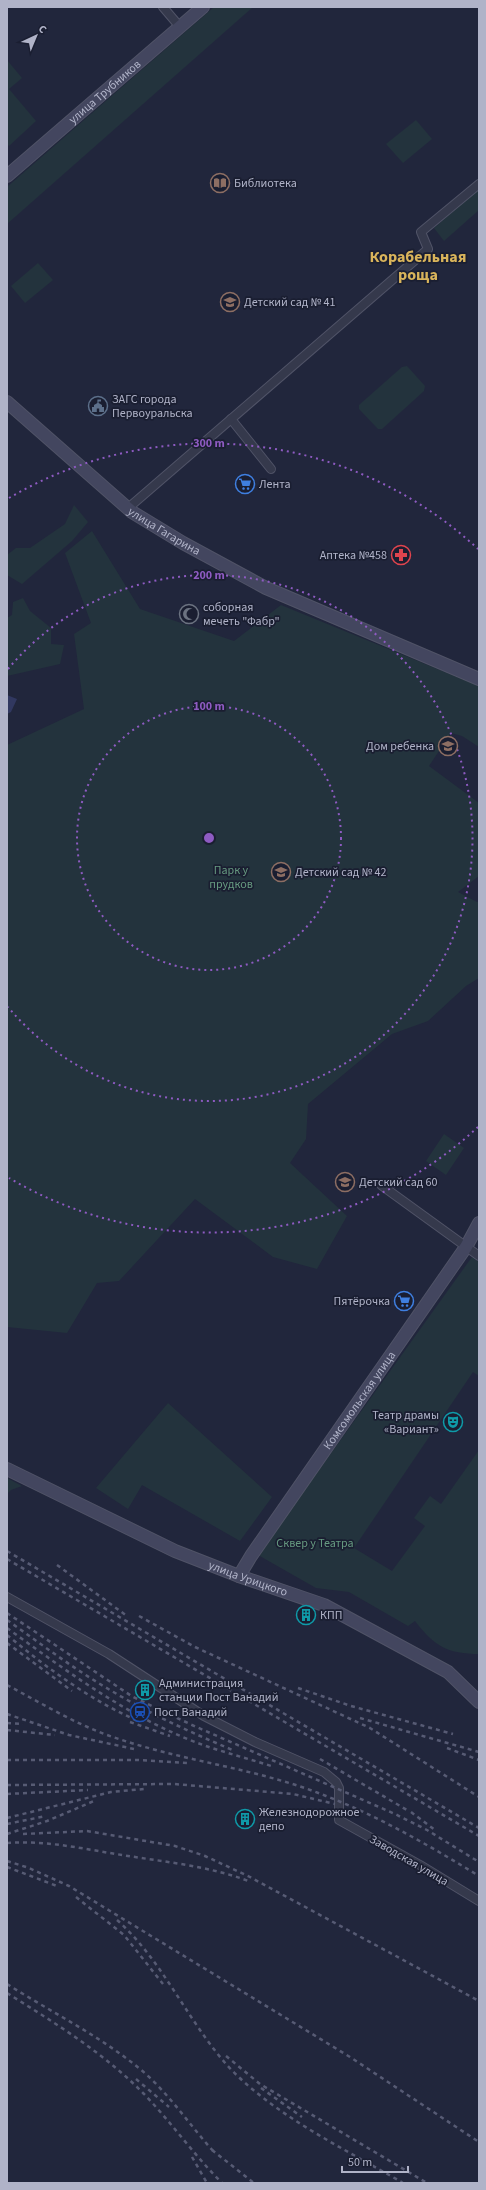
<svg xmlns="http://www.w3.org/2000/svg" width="486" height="2190" font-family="'Source Sans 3',sans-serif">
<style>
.green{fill:#23333d}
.water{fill:#313860}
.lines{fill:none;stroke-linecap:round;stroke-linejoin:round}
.street-casing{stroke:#505367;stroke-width:10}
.secondary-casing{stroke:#505367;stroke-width:14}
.street{stroke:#35394c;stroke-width:8}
.secondary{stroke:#43465f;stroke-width:12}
.rail{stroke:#575b74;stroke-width:2.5;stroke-dasharray:4 4;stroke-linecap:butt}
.ring{fill:none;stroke:#8e5bc2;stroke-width:2;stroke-dasharray:2 4}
.labels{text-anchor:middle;stroke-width:3.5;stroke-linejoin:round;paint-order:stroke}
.street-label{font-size:12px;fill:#b0b3c8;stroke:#1a1e31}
.poi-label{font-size:12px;fill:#b0b3c8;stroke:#1a1e31;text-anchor:start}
.park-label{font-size:12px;fill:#669a80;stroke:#1a1e31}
.district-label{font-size:16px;font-weight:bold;fill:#d9b45b;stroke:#1a1e31}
.centre{fill:#8e5bc2;stroke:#1a1e31;stroke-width:2}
.ring-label{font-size:12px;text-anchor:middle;font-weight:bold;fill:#8e5bc2;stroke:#1a1e31;stroke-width:3.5;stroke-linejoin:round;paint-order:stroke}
</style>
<rect width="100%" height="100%" fill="#21263c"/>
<g class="green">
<path d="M214 7H253L7 224V187Z"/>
<path d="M7 60 22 78 9 89 36 121 9 146 7 144Z"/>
<path d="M416 120 432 139 403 163 386 144Z"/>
<path d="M479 189V210L444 241 434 228Z"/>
<path d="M38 263 53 280 25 303 11 286Z"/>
<path d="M407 366 425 386 424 391 382 429H378L359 409V405L402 367Z"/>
<path d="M74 505 88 522 72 541 22 584 7 575V555L16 548H30L65 524Z"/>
<path d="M92 531 140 609 234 641 281 605 479 686V747L462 736 451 733 429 766 479 803V876L458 892 477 902 479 901V978L466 986 428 1021 392 1034 308 1104 306 1139 290 1163 347 1216 317 1269 273 1257 195 1199 119 1281 97 1283 67 1333 7 1327V745L84 709 74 634 91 623 65 553Z"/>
<path d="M23 598 30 611 51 628V644L64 645 60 664 7 676V618L12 615 13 602Z"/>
<path d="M444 1134 464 1148 446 1175 426 1161Z"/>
<path d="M472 1257 479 1262V1376L473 1372 354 1548 392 1571 425 1526 414 1518 430 1496 441 1504 479 1450V1654C448 1654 434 1646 415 1621L408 1626 349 1592 316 1588 258 1555Z"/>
<path d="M168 1403 272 1497 240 1541 142 1485 128 1509 96 1488Z"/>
<path d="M7 1478 22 1486 11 1490 7 1494Z"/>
</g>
<path class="water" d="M7 695 17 699 11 712 7 714Z"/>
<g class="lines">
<defs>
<g id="street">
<path d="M163 7 180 27"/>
<path d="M231 419 271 469"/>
<path d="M127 509 428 249 421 232 479 184"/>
<path d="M381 1185 479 1256"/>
<path d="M7 1597 109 1654 204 1716 255 1742 324 1772 336 1782 339 1788V1820L420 1865 479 1901"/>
</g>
<g id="secondary">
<path id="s1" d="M7 176 203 7"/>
<path id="s2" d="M7 402 132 512 183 543 266 588 479 679"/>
<path id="s3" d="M7 1469 175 1551 239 1576 324 1605 448 1672 479 1702"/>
<path id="s4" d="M239 1576 251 1556 466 1247 479 1223"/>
</g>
</defs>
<use href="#street" class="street-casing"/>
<use href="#secondary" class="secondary-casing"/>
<use href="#street" class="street"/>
<use href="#secondary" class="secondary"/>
<g class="rail">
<path d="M7 1551 479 1828"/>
<path d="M7 1559 479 1836"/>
<path d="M57 1565 127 1616"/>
<path d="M7 1613 133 1697 192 1725 395 1814 427 1830 479 1862"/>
<path d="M139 1616 195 1647 370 1728 479 1797"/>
<path d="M7 1620C41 1644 74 1669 110 1690 150 1714 192 1733 235 1751"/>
<path d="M7 1628C65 1670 123 1713 190 1740 217 1751 244 1757 271 1766"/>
<path d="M7 1635C47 1668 90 1700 138 1721"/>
<path d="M7 1643 72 1691"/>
<path d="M7 1685C43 1704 80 1727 119 1739 187 1762 260 1769 326 1796 380 1817 430 1846 479 1876"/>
<path d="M298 1688 351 1706 453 1734"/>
<path d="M7 1714 69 1735 134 1749"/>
<path d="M360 1718 479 1752"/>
<path d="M130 1722 170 1736"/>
<path d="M7 1723 23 1724"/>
<path d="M7 1730 55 1735"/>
<path d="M447 1748 479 1760"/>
<path d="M320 1759 407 1810"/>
<path d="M7 1760H137L189 1763"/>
<path d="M7 1785 174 1784 293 1794 335 1804"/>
<path d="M7 1794 88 1790"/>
<path d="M411 1812 435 1830"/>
<path d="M7 1818 111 1792 144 1789"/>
<path d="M7 1824 46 1816"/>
<path d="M7 1834 47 1821 94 1801"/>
<path d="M23 1834 87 1831 175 1846 205 1856 248 1876 479 2001"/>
<path d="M7 1843C46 1840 84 1849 122 1855 165 1862 210 1866 251 1882"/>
<path d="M7 1861 29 1868 69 1886 350 2057 479 2142"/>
<path d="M7 1867 57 1886"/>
<path d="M76 1897 124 1935 163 1984"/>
<path d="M117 1920C162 1960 186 2018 226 2064 271 2114 345 2149 403 2183"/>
<path d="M7 1984C51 2012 100 2036 140 2069 169 2093 190 2126 215 2153"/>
<path d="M7 1993C55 2023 104 2053 144 2094 171 2122 194 2155 222 2183"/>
<path d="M226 2056 260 2084 427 2183"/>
<path d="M136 2079 169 2107"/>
<path d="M261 2088 302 2117"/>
<path d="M212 2150 254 2183"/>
<path d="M192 2157 207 2183"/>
</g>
</g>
<g class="ring">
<circle cx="209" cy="838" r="132"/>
<path d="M8 669A263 263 0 1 1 8 1007"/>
<path d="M478 1127A395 395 0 0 1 9 1178M9 498A395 395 0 0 1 478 549"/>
</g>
<defs>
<symbol id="library-ring" viewBox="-11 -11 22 22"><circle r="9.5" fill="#1a1e31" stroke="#8d6e63" stroke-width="1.5"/><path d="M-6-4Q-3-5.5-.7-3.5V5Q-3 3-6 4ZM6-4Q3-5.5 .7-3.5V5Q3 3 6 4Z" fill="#8d6e63"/></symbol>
<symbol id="school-ring" viewBox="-11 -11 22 22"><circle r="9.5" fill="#1a1e31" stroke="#8d6e63" stroke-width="1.5"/><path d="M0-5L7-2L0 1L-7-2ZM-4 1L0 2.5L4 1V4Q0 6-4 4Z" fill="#8d6e63"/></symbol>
<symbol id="civic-ring" viewBox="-11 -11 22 22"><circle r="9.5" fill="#1a1e31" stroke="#5c6f8a" stroke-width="1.5"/><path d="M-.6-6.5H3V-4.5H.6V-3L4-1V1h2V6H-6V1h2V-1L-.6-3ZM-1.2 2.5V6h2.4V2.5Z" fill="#5c6f8a"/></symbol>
<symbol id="supermarket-ring" viewBox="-11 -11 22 22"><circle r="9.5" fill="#1a1e31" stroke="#3f7fe0" stroke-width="1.5"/><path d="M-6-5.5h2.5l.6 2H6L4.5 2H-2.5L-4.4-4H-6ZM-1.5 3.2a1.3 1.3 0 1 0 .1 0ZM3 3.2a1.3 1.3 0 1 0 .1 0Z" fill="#3f7fe0"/></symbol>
<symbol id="pharmacy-ring" viewBox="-11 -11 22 22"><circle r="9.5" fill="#1a1e31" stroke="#e0444e" stroke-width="1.5"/><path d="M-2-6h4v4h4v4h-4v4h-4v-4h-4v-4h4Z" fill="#e0444e"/></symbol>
<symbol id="mosque-ring" viewBox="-11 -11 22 22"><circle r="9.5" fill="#1a1e31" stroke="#6b7280" stroke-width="1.5"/><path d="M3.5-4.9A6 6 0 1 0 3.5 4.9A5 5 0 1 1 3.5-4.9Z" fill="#6b7280"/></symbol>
<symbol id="theatre-ring" viewBox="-11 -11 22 22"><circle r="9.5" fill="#1a1e31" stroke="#0f9aa8" stroke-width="1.5"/><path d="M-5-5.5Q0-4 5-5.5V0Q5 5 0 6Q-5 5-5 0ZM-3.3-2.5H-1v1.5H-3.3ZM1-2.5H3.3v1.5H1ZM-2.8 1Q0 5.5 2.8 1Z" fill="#0f9aa8"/></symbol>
<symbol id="building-ring" viewBox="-11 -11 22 22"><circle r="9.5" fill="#1a1e31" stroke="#0f9aa8" stroke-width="1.5"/><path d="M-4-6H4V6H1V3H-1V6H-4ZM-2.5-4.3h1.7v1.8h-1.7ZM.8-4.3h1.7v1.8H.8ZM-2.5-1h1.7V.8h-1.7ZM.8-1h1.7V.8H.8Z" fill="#0f9aa8"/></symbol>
<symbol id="station-ring" viewBox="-11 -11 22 22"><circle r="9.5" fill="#1a1e31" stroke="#1a4fb4" stroke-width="1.5"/><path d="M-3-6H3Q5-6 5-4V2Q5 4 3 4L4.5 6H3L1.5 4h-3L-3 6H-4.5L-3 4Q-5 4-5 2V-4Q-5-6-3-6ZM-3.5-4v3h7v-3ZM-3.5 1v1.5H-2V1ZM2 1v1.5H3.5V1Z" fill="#1a4fb4"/></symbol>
</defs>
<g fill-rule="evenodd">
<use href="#library-ring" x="209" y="172" width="22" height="22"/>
<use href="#school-ring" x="219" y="291" width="22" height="22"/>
<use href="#civic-ring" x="87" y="395" width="22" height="22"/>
<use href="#supermarket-ring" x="234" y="473" width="22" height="22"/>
<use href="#pharmacy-ring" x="390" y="544" width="22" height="22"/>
<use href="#mosque-ring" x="178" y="603" width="22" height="22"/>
<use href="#school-ring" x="437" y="735" width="22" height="22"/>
<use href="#school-ring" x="270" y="861" width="22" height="22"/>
<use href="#school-ring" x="334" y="1171" width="22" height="22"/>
<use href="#supermarket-ring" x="393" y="1290" width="22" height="22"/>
<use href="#theatre-ring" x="442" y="1411" width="22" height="22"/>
<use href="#building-ring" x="295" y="1604" width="22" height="22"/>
<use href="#building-ring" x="134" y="1679" width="22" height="22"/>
<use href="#station-ring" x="129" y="1701" width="22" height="22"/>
<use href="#building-ring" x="234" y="1808" width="22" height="22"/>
</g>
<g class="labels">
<g class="street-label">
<text dy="4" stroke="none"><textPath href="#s1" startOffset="129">улица Трубников</textPath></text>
<text dy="4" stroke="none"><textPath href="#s2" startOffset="204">улица Гагарина</textPath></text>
<text dy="4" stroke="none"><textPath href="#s4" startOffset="213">Комсомольская улица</textPath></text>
<text dy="4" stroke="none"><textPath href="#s3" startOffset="265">улица Урицкого</textPath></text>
<text transform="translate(409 1860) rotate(30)" y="4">Заводская улица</text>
</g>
<g class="poi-label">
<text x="234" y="187">Библиотека</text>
<text x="244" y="306">Детский сад № 41</text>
<text x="112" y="403">ЗАГС города<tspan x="112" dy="14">Первоуральска</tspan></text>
<text x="259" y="488">Лента</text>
<text x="387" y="559" text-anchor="end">Аптека №458</text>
<text x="203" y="611">соборная<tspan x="203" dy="14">мечеть "Фабр"</tspan></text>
<text x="434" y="750" text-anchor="end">Дом ребенка</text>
<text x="295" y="876">Детский сад № 42</text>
<text x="359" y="1186">Детский сад 60</text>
<text x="390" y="1305" text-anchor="end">Пятёрочка</text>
<text x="439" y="1419" text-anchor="end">Театр драмы<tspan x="439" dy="14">«Вариант»</tspan></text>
<text x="320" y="1619">КПП</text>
<text x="159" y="1687">Администрация<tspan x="159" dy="14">станции Пост Ванадий</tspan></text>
<text x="154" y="1716">Пост Ванадий</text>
<text x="259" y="1816">Железнодорожное<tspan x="259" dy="14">депо</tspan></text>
</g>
<g class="park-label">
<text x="231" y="874">Парк у<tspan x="231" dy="14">прудков</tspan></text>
<text x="315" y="1547">Сквер у Театра</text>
</g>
<g class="district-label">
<text x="418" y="262">Корабельная<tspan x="418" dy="18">роща</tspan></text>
</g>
</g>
<circle cx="209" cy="838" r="6" class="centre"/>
<g class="ring-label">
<text x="209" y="447">300 m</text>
<text x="209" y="579">200 m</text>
<text x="209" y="710">100 m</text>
</g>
<rect width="486" height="2190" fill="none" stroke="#b0b3c8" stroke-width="16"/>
<g transform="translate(36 36) rotate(44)" stroke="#1a1e31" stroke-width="3" paint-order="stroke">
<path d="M0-3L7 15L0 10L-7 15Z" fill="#b0b3c8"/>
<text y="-6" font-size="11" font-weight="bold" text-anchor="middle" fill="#b0b3c8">С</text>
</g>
<path d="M342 2166v6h66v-6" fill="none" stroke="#b0b3c8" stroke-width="2"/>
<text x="348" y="2166" font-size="12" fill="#b0b3c8" stroke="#1a1e31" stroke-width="3" paint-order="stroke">50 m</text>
</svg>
